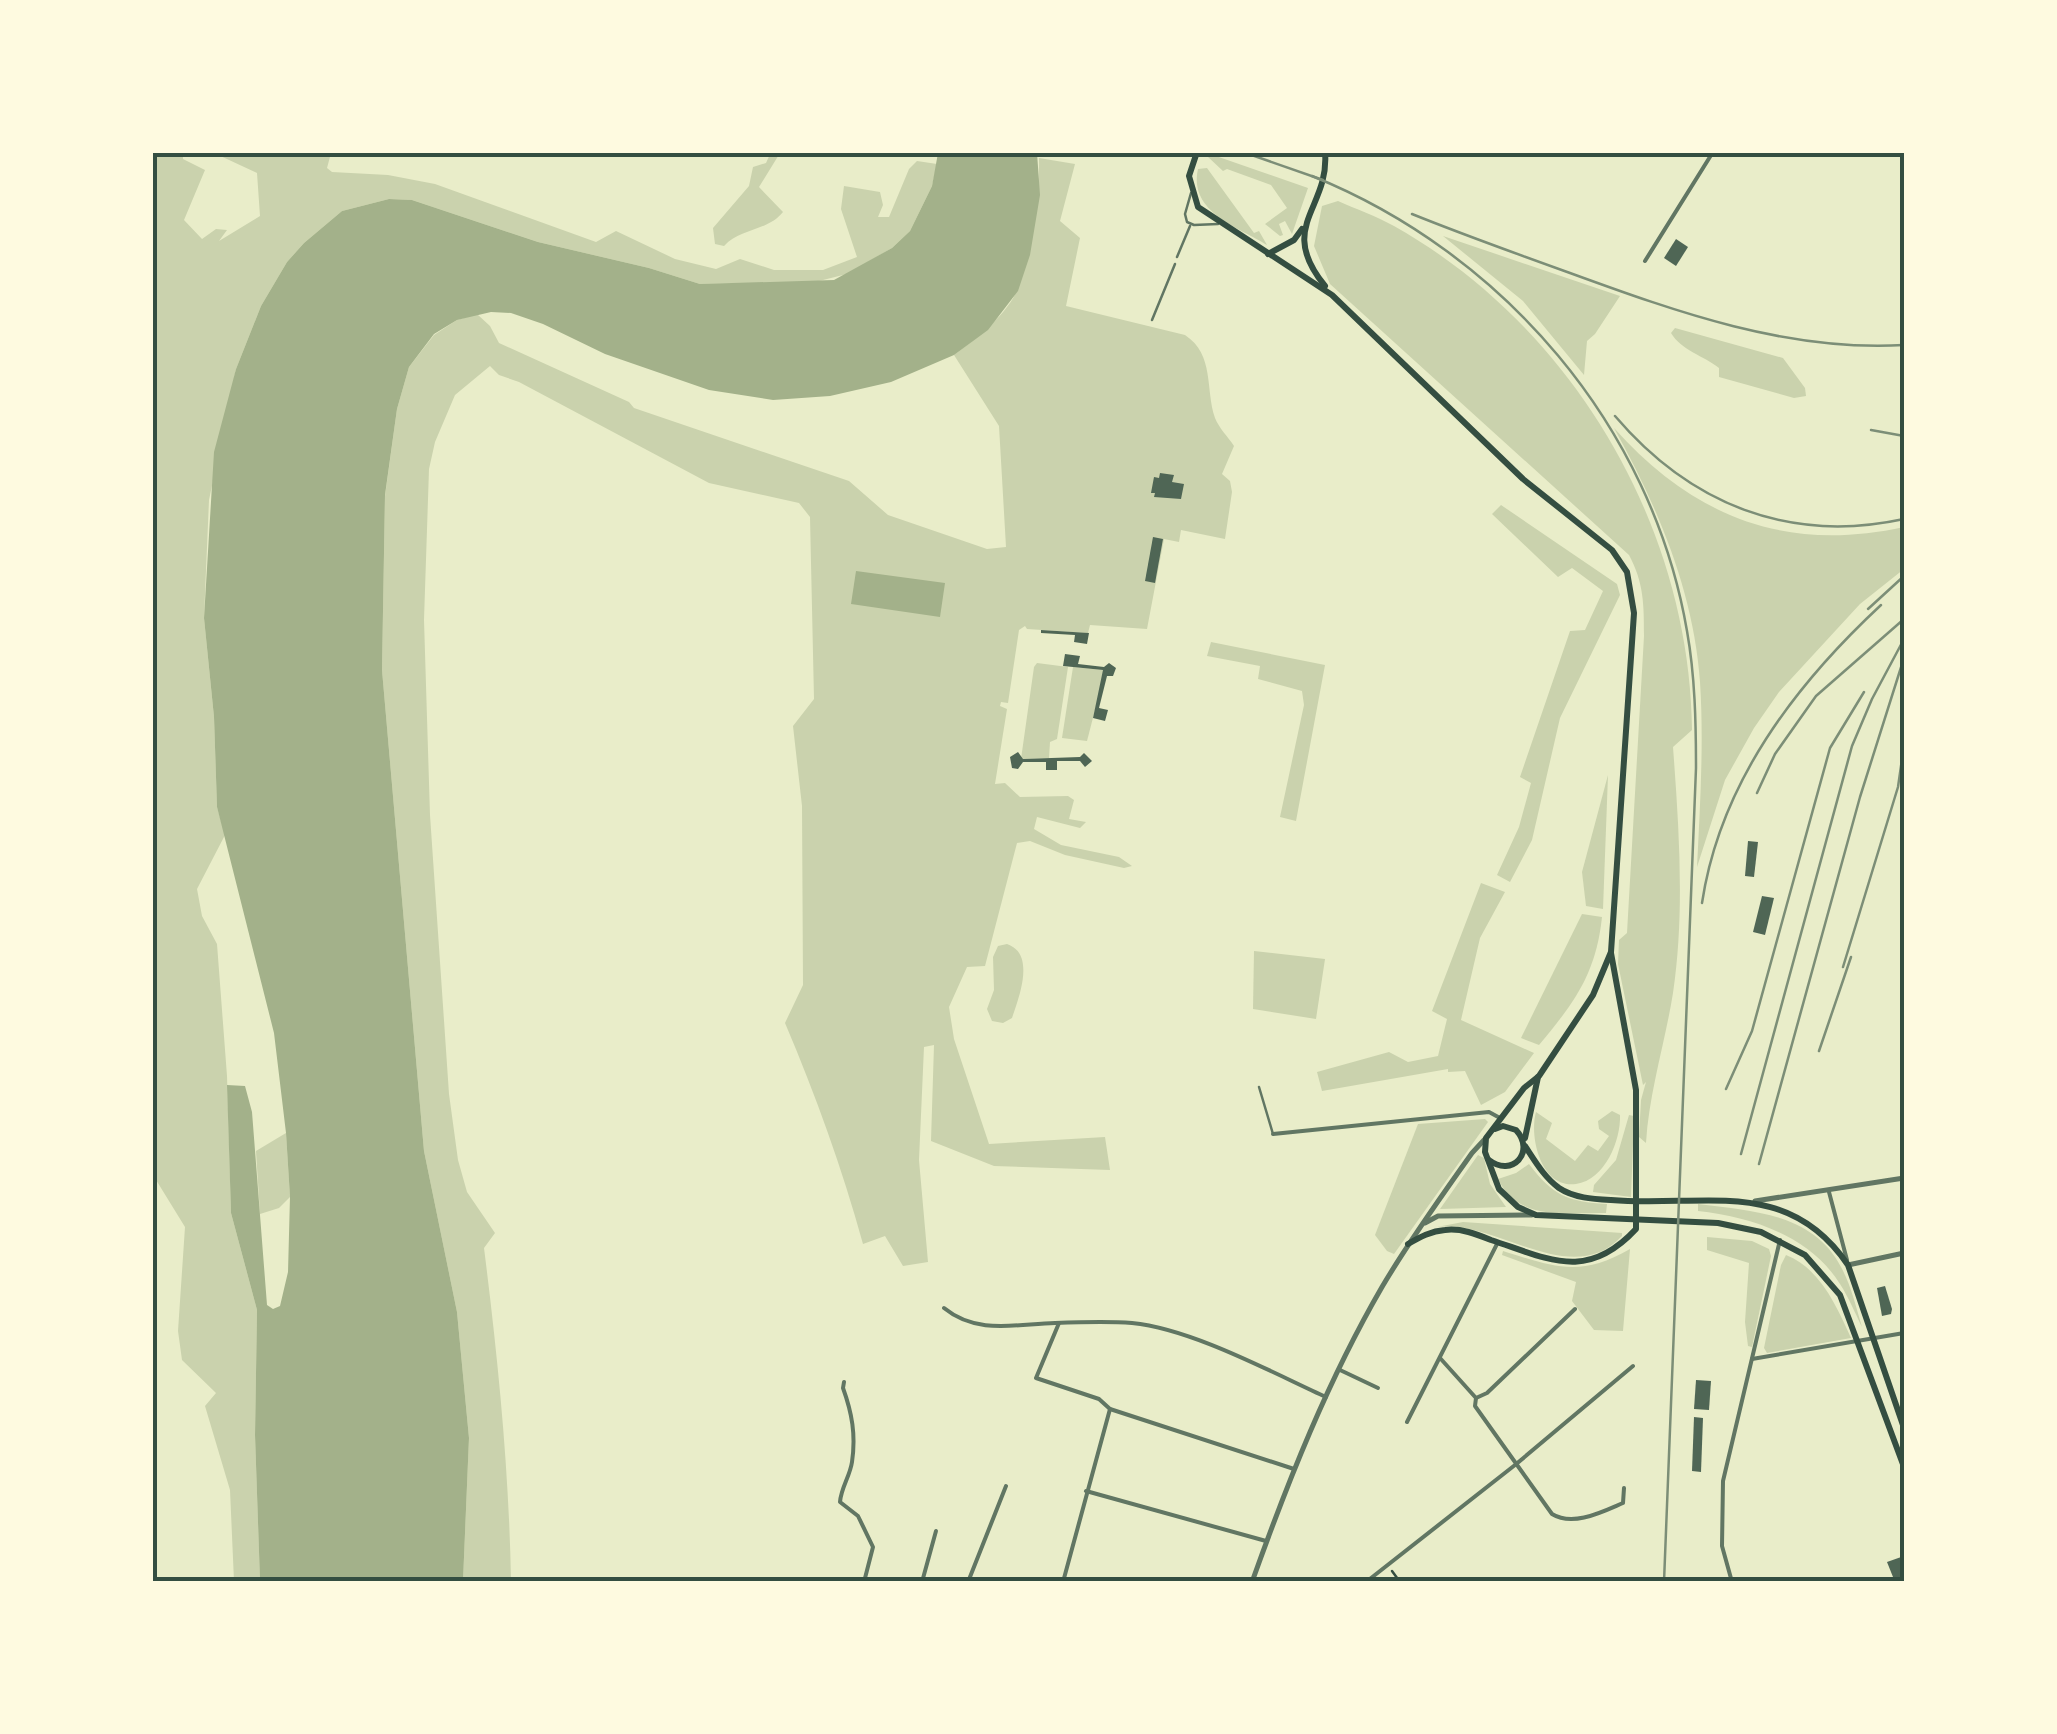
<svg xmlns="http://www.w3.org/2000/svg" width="2057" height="1734" font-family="Helvetica,sans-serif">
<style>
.green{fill:#cad2ad}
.water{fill:#a3b18a}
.building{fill:#4f6655}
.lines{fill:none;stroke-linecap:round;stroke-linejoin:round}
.path{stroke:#344e41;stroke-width:2.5}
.service{stroke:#617663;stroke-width:2.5}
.minor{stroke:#617663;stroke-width:4}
.tertiary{stroke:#617663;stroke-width:5}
.primary{stroke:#344e41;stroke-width:6}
.rail{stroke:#7c8e77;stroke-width:2.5}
.neatline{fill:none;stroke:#344e41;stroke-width:4}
</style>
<rect width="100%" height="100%" fill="#e9edc9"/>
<g class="green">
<path d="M771 152 780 153 759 187 783 212C768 231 741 228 724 246L715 244 713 228 749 186 753 167 766 163Z"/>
<path d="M153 153H183V159L205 170 184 220 202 239 216 229 227 230 219 241 260 216 257 173 214 153H331L327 168 332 172 388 175 435 184 596 242 616 231 675 259 716 269 740 259 774 270H823L857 257 841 209 844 186 880 192 883 205 878 217H889L909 169 917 161 937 164 932 186 910 231 892 248 847 274 815 282 700 284 649 268 538 242 412 200 389 199 342 211 304 243 287 262 261 306 236 369 209 500 204 618 214 717 217 807 225 835 197 889 202 916 217 944 227 1076 231 1213 257 1310 255 1435 260 1581H234L230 1490 205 1406 216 1393 182 1360 178 1331 185 1227 153 1175Z"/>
<path d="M1213 155 1308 188 1292 234 1285 221 1279 224 1283 235 1280 236 1265 224 1287 208 1271 185 1227 169 1223 171 1208 157Z"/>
<path d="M1039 158 1075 164 1060 221 1080 238 1066 306 1185 335C1215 355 1205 389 1215 418 1219 428 1228 437 1234 446L1222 474 1230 481 1232 492 1225 539 1181 530 1179 542 1164 539 1147 629 1090 625 1088 633 1027 629 1025 626 1019 630 1008 703 1001 702 1000 706 1007 709 995 784 1005 783 1020 797 1068 796 1074 800 1069 819 1086 822 1080 828 1037 817 1034 829 1061 845 1119 857 1132 866 1124 868 1065 855 1030 841 1017 843 985 966 967 967 949 1007 954 1039 989 1144 1105 1137 1110 1170 994 1166 931 1141 934 1045 924 1047 919 1160 928 1262 903 1266 885 1236 863 1244C842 1168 816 1096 785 1023L803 985 802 806 793 726 814 699 810 517 799 503 709 483 519 382 499 375 490 366 455 395 435 442 429 469 424 620 430 815 449 1094 458 1160 467 1192 495 1233 484 1248C498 1359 509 1469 511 1581H463L469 1438 457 1312 424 1151 382 670 385 496 397 409 409 367 434 335 457 320 477 314 490 326 499 343 629 402 634 408 849 481 888 515 987 549 1006 547 999 426 954 355C977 338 1008 314 1018 288 1032 254 1040 194 1039 158Z"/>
<path d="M1207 168 1254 233 1259 231 1267 245C1241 228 1188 213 1198 169Z"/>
<path d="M1338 201C1356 209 1376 216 1394 226 1572 326 1690 526 1692 730L1673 747C1679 828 1685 912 1673 993 1665 1043 1649 1093 1646 1143L1639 1137 1641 1100 1646 1082 1643 1085 1618 964 1619 940 1627 933 1644 636C1644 605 1644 583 1629 555L1330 284 1314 246 1322 206Z"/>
<path d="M1443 236 1620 296 1595 334 1587 341 1584 375 1523 301Z"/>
<path d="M1675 328 1783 358 1805 388 1806 396 1794 398 1719 377V368C1704 356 1681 350 1671 333Z"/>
<path d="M1614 428C1694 517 1785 553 1904 527V569L1860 604 1779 692 1754 728 1725 780 1697 867C1700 806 1704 743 1700 682 1694 592 1657 505 1614 428Z"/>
<path d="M1501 505 1617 584 1620 595 1560 718 1532 840 1510 882 1497 875 1519 827 1531 783 1520 777 1570 631 1585 630 1603 591 1572 568 1558 577 1492 514Z"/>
<path d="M1211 642 1325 665 1296 821 1280 817 1304 705 1302 691 1258 679 1260 666 1207 656Z"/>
<path d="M1037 663 1068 667 1057 739 1050 742 1049 758 1021 759 1034 667Z"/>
<path d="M1073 667 1103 670 1104 675 1087 741 1062 738Z"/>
<path d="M1608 775 1603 909 1586 906 1582 872Z"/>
<path d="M1481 883 1505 892 1480 938 1461 1020 1534 1053 1505 1092 1481 1105 1465 1071 1448 1072V1069L1322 1091 1317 1072 1389 1052 1408 1062 1438 1056 1447 1019 1432 1011Z"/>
<path d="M1582 914 1602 917C1596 974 1574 1003 1539 1045L1521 1038Z"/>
<path d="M1007 944C1036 954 1019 997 1012 1018L1003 1023 992 1021 987 1009 994 990 993 957 998 946Z"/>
<path d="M1254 951 1325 959 1316 1019 1253 1009Z"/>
<path d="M1612 1111 1620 1115C1621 1140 1605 1180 1576 1184 1541 1189 1529 1137 1536 1112L1552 1123 1546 1139 1575 1161 1588 1145 1598 1151 1609 1136 1599 1129 1598 1121Z"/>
<path d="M1629 1115 1634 1116 1631 1197 1593 1192 1594 1185 1616 1160Z"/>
<path d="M1485 1119 1488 1122 1394 1254 1387 1251 1375 1235 1418 1124Z"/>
<path d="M286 1133 290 1197 279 1208 260 1214 256 1151Z"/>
<path d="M1478 1155 1484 1158 1490 1184 1506 1207 1440 1209Z"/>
<path d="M1529 1164C1552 1195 1568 1202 1607 1204L1606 1213C1565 1212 1519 1222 1498 1179L1516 1173Z"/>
<path d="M1698 1204C1752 1211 1813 1213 1841 1267 1851 1285 1856 1307 1862 1327 1855 1313 1849 1298 1840 1284 1810 1236 1752 1217 1698 1211Z"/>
<path d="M1463 1222 1622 1233V1236C1571 1291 1496 1219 1437 1227Z"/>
<path d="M1707 1237 1752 1241 1769 1249 1771 1256 1752 1347 1748 1346 1745 1322 1749 1263 1707 1250Z"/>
<path d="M1630 1249 1623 1331 1594 1330 1572 1301 1576 1282 1502 1255 1503 1251C1554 1267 1580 1278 1630 1249Z"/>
<path d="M1786 1255C1820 1268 1837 1307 1851 1338L1767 1353 1764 1348 1781 1265Z"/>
</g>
<g class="water">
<path d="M938 153H1037L1040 195 1030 255 1018 291 988 330 954 355 891 382 830 396 773 400 709 390 605 354 543 324 511 313 491 312 457 320 434 334 409 367 397 409 385 495 382 670 424 1151 457 1312 469 1438 463 1581H260L255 1435 257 1310 231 1213 227 1085 245 1086 252 1112 267 1305 273 1309 280 1306 288 1272 290 1197 286 1133 274 1033 217 807 214 717 204 618 214 452 236 369 261 306 287 262 304 243 342 211 389 199 412 200 538 242 649 268 700 284 834 280 892 248 910 231 932 186Z"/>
<path d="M856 571 945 583 940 617 851 604Z"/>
</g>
<g class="building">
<path d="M1676 239 1688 247 1676 266 1664 258Z"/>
<path d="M1160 473 1174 475 1172 482 1184 484 1181 499 1154 497 1155 493H1151L1154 477 1159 478Z"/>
<path d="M1153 537 1163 539 1155 583 1145 581Z"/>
<path d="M1041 630 1089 633 1087 644 1074 642 1075 635 1041 633Z"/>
<path d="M1065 654 1080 656 1078 664 1104 667 1109 663 1116 668 1113 676H1107L1099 708 1108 710 1105 721 1093 718 1103 670 1063 666Z"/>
<path d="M1018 752 1023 759 1080 757 1084 753 1092 761 1085 767 1080 761H1057V770H1046V762H1023L1018 769 1012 768 1010 757Z"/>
<path d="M1748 841 1758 842 1754 877 1745 876Z"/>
<path d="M1762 896 1774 898 1765 935 1753 932Z"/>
<path d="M1885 1286 1892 1309 1891 1314 1882 1316 1877 1288Z"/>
<path d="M1696 1380 1711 1381 1709 1410 1694 1409Z"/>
<path d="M1694 1417 1703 1418 1701 1472 1692 1471Z"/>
<path d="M1904 1556V1580L1895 1582 1887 1562Z"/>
</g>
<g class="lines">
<path class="path" d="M1392 1571 1400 1582"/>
<g class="service">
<path d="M1191 193 1185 214 1187 222 1194 225 1218 224"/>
<path d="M1177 257 1190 226"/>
<path d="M1152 320 1175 264"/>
<path d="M1259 1087 1273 1134"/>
</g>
<g class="minor">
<path d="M1645 261 1713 152"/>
<path d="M1273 1134 1489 1112 1500 1118"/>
<path d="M1829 1192 1847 1260"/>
<path d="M944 1308C977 1335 1016 1324 1055 1323 1080 1322 1108 1321 1132 1323 1192 1329 1271 1372 1326 1397"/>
<path d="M1059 1323 1036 1378 1099 1399 1110 1409 1294 1469"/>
<path d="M1440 1358 1476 1398 1475 1406 1552 1514C1573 1527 1602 1512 1623 1503L1624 1488"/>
<path d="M1752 1359 1904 1333"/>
<path d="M1340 1370 1378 1388"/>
<path d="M844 1382 843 1388C852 1413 856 1435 852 1462 850 1476 841 1488 840 1502L858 1516 873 1547 864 1582"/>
<path d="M1476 1398 1487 1393 1575 1309"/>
<path d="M1407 1422 1498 1242"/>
<path d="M1086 1491 1266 1541"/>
<path d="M922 1582 936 1531"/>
<path d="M968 1582 1006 1486"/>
<path d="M1063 1582 1110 1409"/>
<path d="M1366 1582 1515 1465 1633 1366"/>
<path d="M1732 1582 1722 1546 1723 1481 1780 1240"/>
</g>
<g class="tertiary">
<path d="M1755 1201 1904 1178"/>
<path d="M1425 1223 1438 1216 1532 1215"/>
<path d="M1848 1265 1904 1253"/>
<path d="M1252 1582C1288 1481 1328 1380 1382 1287 1409 1241 1441 1197 1472 1153L1484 1140"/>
</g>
<g class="primary">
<path d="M1197 152 1189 176 1198 207 1332 295 1523 479 1612 550 1627 572 1634 613 1611 952 1593 995 1539 1076 1524 1088 1486 1138 1485 1152 1499 1189 1518 1207 1536 1215 1718 1223 1761 1232 1805 1255 1840 1295 1904 1467"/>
<path d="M1268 254 1294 240 1302 229"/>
<path d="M1325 286C1276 226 1330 209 1325 152"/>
<path d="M1525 1138 1538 1077"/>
<path d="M1525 1146C1535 1161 1544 1177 1559 1188 1574 1198 1593 1199 1611 1200 1702 1208 1787 1175 1848 1265L1904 1428"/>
<path d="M1489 1160C1512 1178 1536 1152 1516 1130L1503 1126 1495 1129"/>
<path d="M1408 1244C1420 1237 1431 1231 1445 1230 1461 1228 1476 1234 1491 1240 1549 1259 1587 1282 1636 1229V1090L1611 953"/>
</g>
<g class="rail">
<path d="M1243 152 1323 180"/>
<path d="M1312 176C1503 253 1652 426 1687 631 1695 676 1696 722 1696 768L1664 1582"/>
<path d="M1412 214C1464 235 1517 254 1570 273 1677 312 1788 352 1904 345"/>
<path d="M1615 416C1690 504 1789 544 1904 519"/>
<path d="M1871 430 1904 436"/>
<path d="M1868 609 1904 576"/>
<path d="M1757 793 1775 754 1816 696 1904 619"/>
<path d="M1702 903C1720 783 1795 685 1881 605"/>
<path d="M1843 967 1898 787 1903 752 1904 701"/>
<path d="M1819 1051 1851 957"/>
<path d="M1726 1089 1752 1031 1830 748 1864 692"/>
<path d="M1741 1154 1852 746 1872 699 1904 639"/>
<path d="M1759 1164 1860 797 1903 661"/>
</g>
</g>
<rect width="2057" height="1734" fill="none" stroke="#fefae0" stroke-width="310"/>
<rect x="155" y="155" width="1747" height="1424" class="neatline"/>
</svg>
